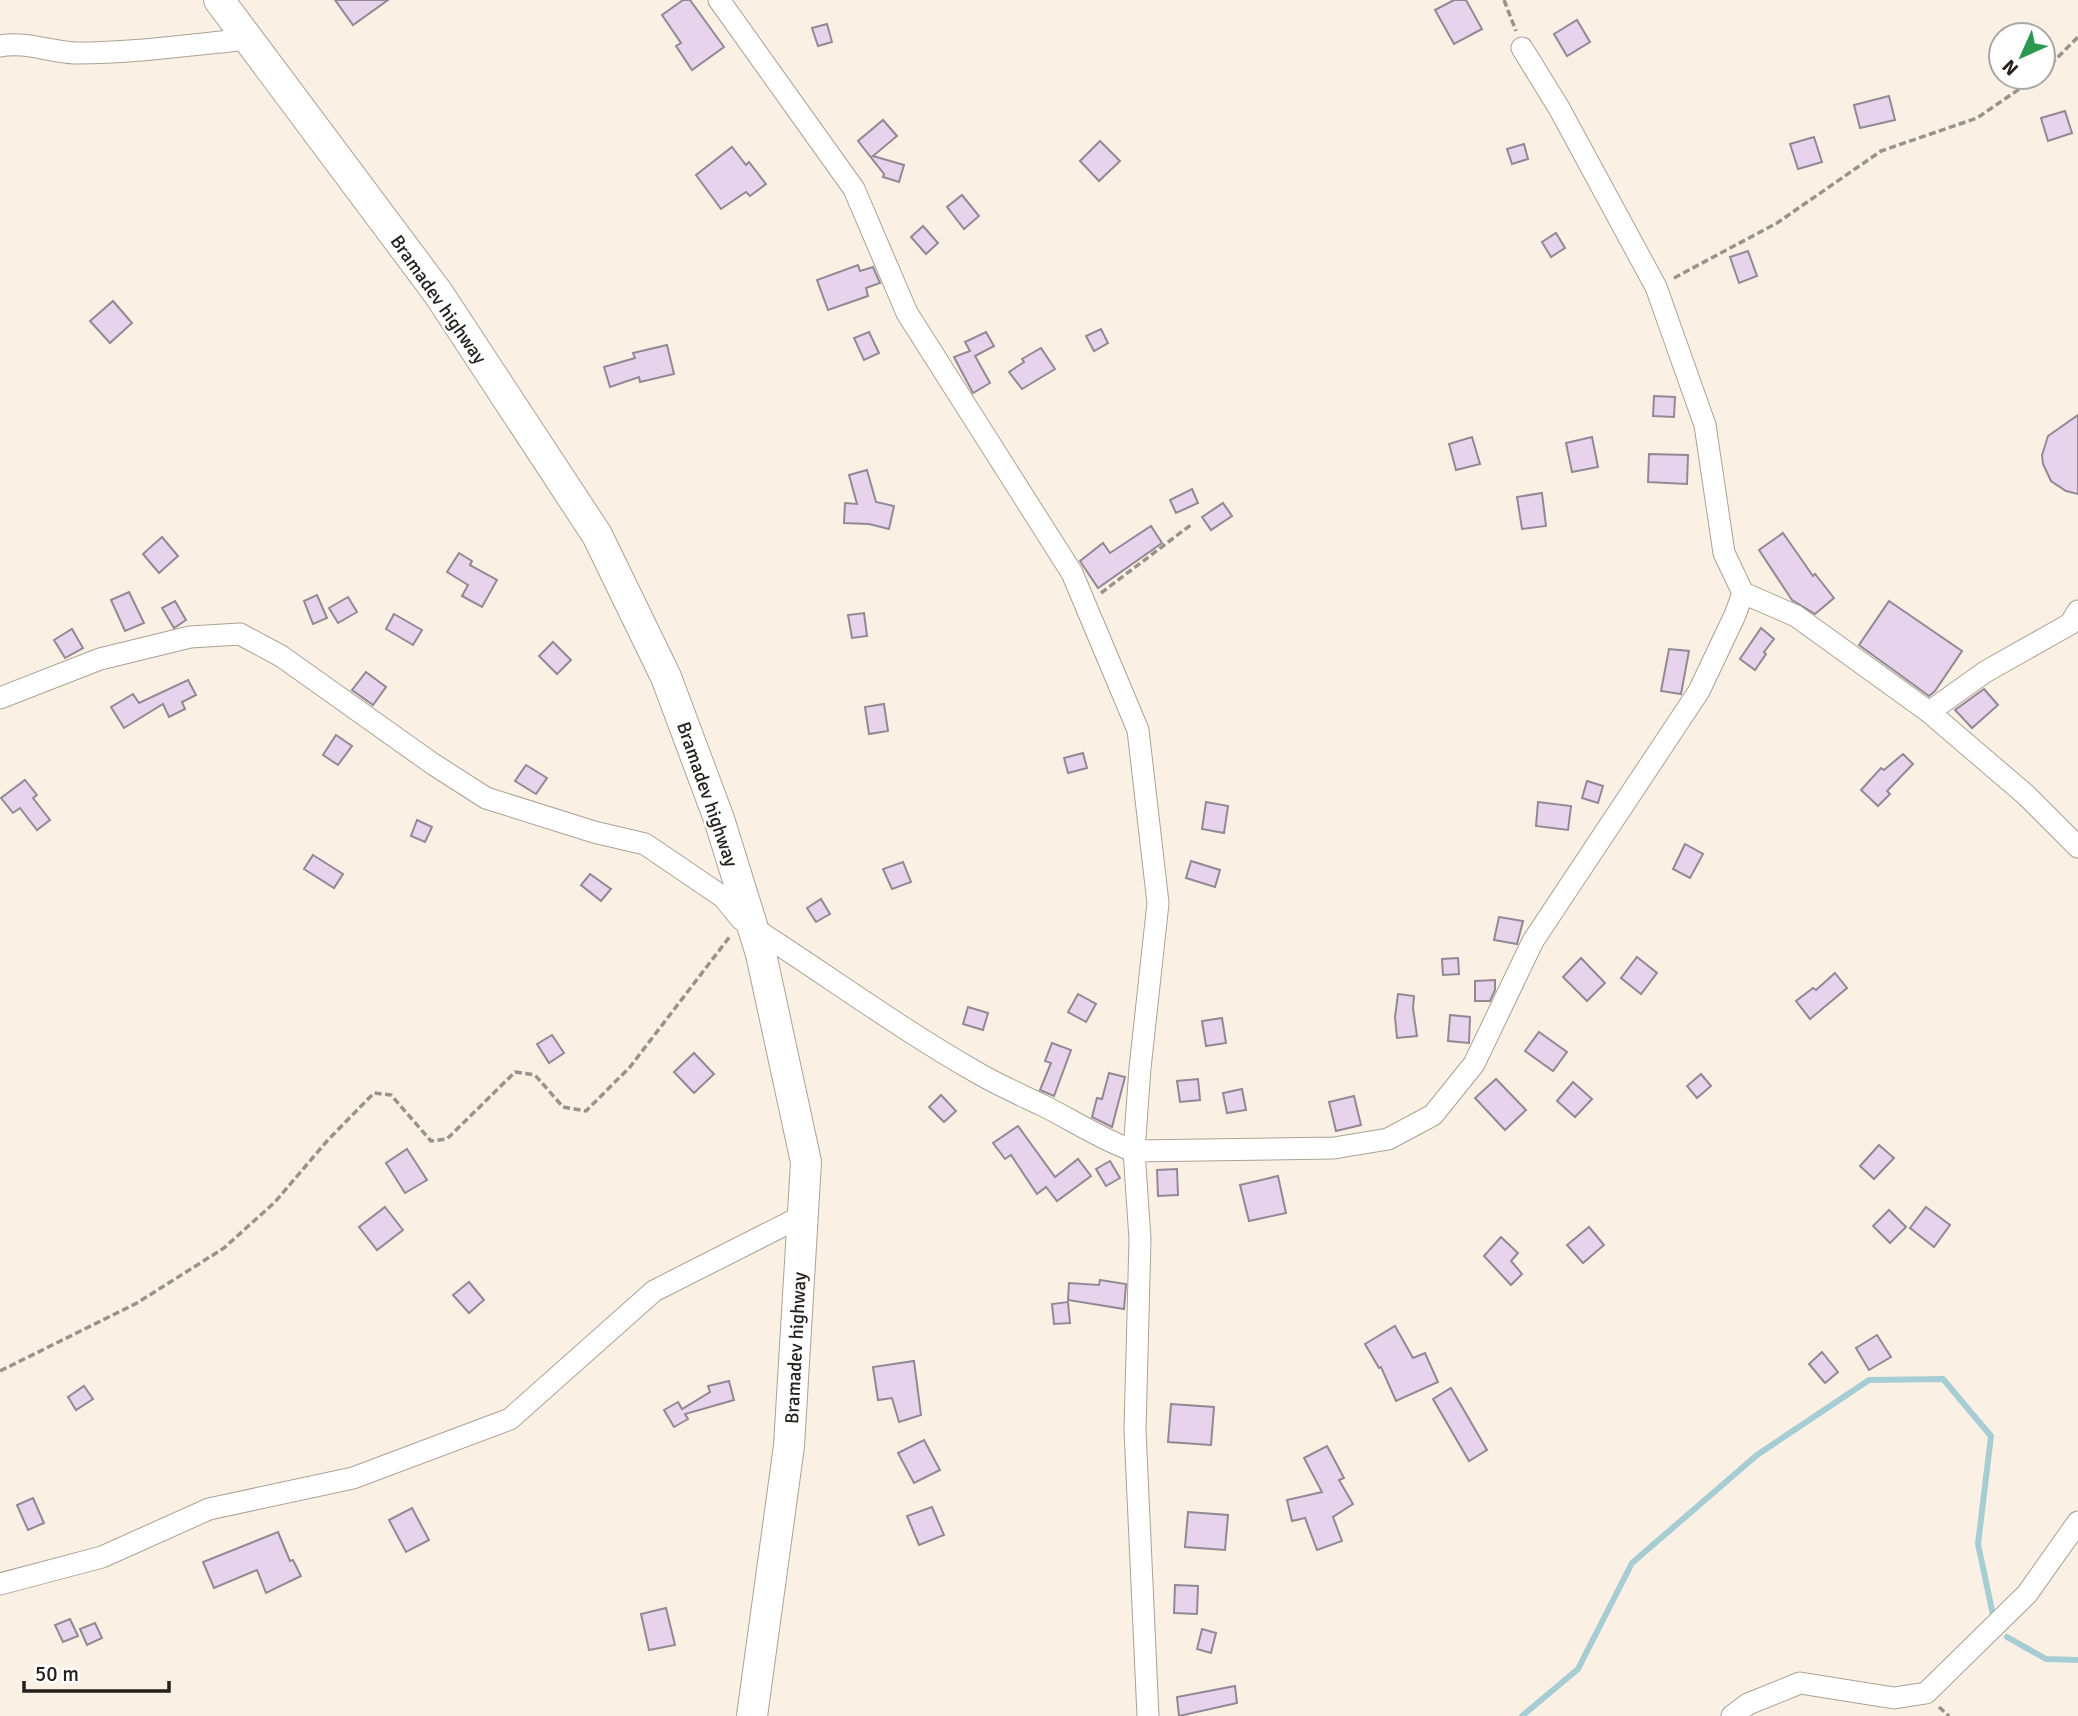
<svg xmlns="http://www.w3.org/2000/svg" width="2078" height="1716" font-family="Signika,sans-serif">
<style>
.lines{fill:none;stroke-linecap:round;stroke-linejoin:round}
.stream{stroke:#a7cdd4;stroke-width:6}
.building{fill:#e8d3ed;stroke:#928994;stroke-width:2}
.street-casing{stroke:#aba296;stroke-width:23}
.secondary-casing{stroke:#aba296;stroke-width:32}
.path{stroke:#99938a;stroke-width:3.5;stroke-dasharray:7 3.5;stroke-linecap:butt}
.street{stroke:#fff;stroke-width:21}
.secondary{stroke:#fff;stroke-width:30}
.labels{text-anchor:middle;stroke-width:5;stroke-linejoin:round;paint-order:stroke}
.street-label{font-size:19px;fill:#25221d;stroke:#fff}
</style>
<rect width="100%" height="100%" fill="#faf1e4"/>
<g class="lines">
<g class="stream">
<path d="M2007 1637 2046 1659 2078 1660"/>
<path d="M1522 1716 1578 1669 1632 1563 1757 1455 1869 1380 1943 1379 1991 1436 1978 1544 1993 1615"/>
</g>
</g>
<g class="building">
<path d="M335 0H388L353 25Z"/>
<path d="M683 0H690L724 47 692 70 676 46 681 43 662 15Z"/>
<path d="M1454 0H1466L1482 29 1454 44 1435 10Z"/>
<path d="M1577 20 1590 42 1567 56 1554 34Z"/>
<path d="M827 24 832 42 818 46 812 28Z"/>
<path d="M1889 96 1895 120 1860 128 1854 105Z"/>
<path d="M2065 111 2072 133 2048 141 2041 118Z"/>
<path d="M883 120 897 136 873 156 904 165 899 182 883 177 884 174 858 141Z"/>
<path d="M1814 137 1822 162 1798 169 1790 144Z"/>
<path d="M1100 141 1120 161 1099 181 1080 161Z"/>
<path d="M1524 144 1528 159 1512 164 1507 149Z"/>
<path d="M732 147 746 165 749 162 766 184 750 196 746 192 721 209 696 175Z"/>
<path d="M962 195 979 216 964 229 947 207Z"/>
<path d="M923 226 938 243 926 254 911 237Z"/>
<path d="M1556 233 1565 248 1551 257 1542 242Z"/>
<path d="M1748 251 1757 276 1739 283 1730 257Z"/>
<path d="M858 265 860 271 873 267 880 283 866 288 868 296 828 310 817 280Z"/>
<path d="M113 301 132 323 110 343 90 321Z"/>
<path d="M1101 329 1108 343 1094 351 1086 336Z"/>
<path d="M869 332 879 353 864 360 854 338Z"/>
<path d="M986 332 994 346 975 356 990 383 973 393 954 357 970 351 965 342Z"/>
<path d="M667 345 674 374 640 382 639 377 610 387 604 367 635 358 633 353Z"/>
<path d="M1041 348 1055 369 1022 389 1009 372 1024 362 1022 359Z"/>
<path d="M1654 396 1675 397 1674 417 1653 416Z"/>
<path d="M2078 415V494L2066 491 2051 481 2043 464 2042 455 2048 436Z"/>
<path d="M1472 437 1480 464 1456 470 1449 444Z"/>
<path d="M1592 437 1598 467 1572 472 1566 443Z"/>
<path d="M1649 454 1688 455 1687 484 1648 482Z"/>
<path d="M867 470 876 502 894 506 889 529 869 524 844 523 845 503 857 504 849 475Z"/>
<path d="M1192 489 1198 503 1176 513 1170 500Z"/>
<path d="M1542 493 1546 526 1522 529 1517 497Z"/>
<path d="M1223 503 1232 516 1211 530 1202 517Z"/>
<path d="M1151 526 1162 543 1098 588 1080 561 1103 543 1110 553Z"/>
<path d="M1783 533 1813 576 1815 574 1834 598 1815 614 1792 600 1759 550Z"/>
<path d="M162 537 178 556 159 573 143 554Z"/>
<path d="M459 553 472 561 470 565 497 580 482 607 462 596 468 585 447 572Z"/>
<path d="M129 592 144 623 125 631 111 600Z"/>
<path d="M317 595 327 618 313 624 304 601Z"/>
<path d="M348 597 357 612 338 623 329 608Z"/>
<path d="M175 601 186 620 174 628 162 608Z"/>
<path d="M1889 601 1962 651 1935 691 1929 696 1859 645Z"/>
<path d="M864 613 867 636 852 638 848 615Z"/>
<path d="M394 614 422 630 413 645 386 629Z"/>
<path d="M1761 628 1774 639 1764 652 1766 654 1755 670 1740 659Z"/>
<path d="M72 629 83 648 65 658 54 640Z"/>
<path d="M553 642 571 660 557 674 539 656Z"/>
<path d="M1669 649 1689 651 1681 694 1661 691Z"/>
<path d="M366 672 386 687 373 705 352 690Z"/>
<path d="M188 680 196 695 182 702 185 709 169 717 163 704 124 728 111 707 133 694 139 703Z"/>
<path d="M1984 689 1998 705 1972 728 1955 710Z"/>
<path d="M884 704 888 731 869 734 865 707Z"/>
<path d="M336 735 352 746 338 765 323 755Z"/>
<path d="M1083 753 1087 768 1068 773 1064 758Z"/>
<path d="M1903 754 1913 764 1887 791 1890 794 1878 806 1861 790 1881 768 1884 770Z"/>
<path d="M526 765 547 778 536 794 515 781Z"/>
<path d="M25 780 37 795 33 798 50 820 37 830 20 808 13 813 1 798Z"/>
<path d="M1587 781 1603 786 1598 803 1582 798Z"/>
<path d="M1206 802 1228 806 1224 833 1202 829Z"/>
<path d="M1538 802 1571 806 1568 830 1536 826Z"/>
<path d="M417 820 432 827 425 842 411 836Z"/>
<path d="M1685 844 1703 854 1690 878 1673 869Z"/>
<path d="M313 855 343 874 334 888 304 869Z"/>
<path d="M1191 861 1220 870 1215 887 1186 878Z"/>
<path d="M903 862 911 882 892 889 883 869Z"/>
<path d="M590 874 611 889 601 901 581 885Z"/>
<path d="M821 899 830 914 816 922 807 908Z"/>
<path d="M1499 917 1523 921 1517 944 1494 940Z"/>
<path d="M1637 957 1657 973 1641 994 1621 978Z"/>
<path d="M1458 958 1459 974 1443 975 1442 959Z"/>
<path d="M1581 958 1605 983 1587 1001 1563 977Z"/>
<path d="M1835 973 1847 988 1810 1019 1796 1001 1813 988 1816 990Z"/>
<path d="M1495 980V990L1490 1001H1475V981Z"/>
<path d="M1078 994 1096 1004 1086 1022 1068 1012Z"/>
<path d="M1398 994 1414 996 1413 1008 1417 1036 1397 1038 1395 1017Z"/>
<path d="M968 1007 988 1013 983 1030 963 1024Z"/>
<path d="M1450 1015 1470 1017 1469 1043 1448 1041Z"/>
<path d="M1222 1018 1226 1043 1206 1046 1202 1021Z"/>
<path d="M1539 1032 1567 1052 1553 1071 1525 1051Z"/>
<path d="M552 1035 564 1053 549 1063 537 1044Z"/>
<path d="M1052 1043 1071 1050 1054 1096 1040 1090 1051 1063 1045 1061Z"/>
<path d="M694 1053 714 1074 694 1093 674 1072Z"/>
<path d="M1109 1073 1125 1077 1112 1127 1092 1117 1097 1098 1102 1099Z"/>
<path d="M1701 1074 1711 1086 1697 1098 1687 1086Z"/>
<path d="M1198 1079 1200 1100 1180 1102 1177 1081Z"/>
<path d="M1496 1079 1526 1110 1505 1130 1475 1098Z"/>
<path d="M1573 1082 1592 1099 1575 1117 1557 1101Z"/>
<path d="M1242 1089 1246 1110 1227 1113 1223 1093Z"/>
<path d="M941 1095 956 1111 944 1122 929 1107Z"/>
<path d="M1354 1096 1361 1125 1336 1131 1329 1102Z"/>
<path d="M1018 1126 1055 1177 1078 1159 1091 1176 1057 1201 1046 1187 1037 1194 1011 1155 1005 1159 993 1143Z"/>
<path d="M1879 1145 1894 1158 1874 1179 1860 1166Z"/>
<path d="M407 1149 427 1180 405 1193 386 1163Z"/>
<path d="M1110 1161 1120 1178 1106 1186 1096 1169Z"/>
<path d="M1177 1169 1178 1195 1158 1196 1157 1170Z"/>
<path d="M1278 1176 1286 1213 1249 1221 1240 1185Z"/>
<path d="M385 1207 403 1230 377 1250 359 1227Z"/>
<path d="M1926 1207 1950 1225 1934 1247 1910 1228Z"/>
<path d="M1889 1210 1906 1227 1890 1243 1873 1226Z"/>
<path d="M1589 1227 1604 1245 1583 1263 1567 1245Z"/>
<path d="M1501 1237 1518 1253 1511 1261 1522 1274 1511 1285 1484 1256Z"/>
<path d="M1100 1280 1126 1284 1124 1309 1068 1300 1069 1283 1099 1285Z"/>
<path d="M469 1282 484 1300 469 1313 453 1295Z"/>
<path d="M1068 1302 1070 1323 1054 1324 1052 1304Z"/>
<path d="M1395 1326 1413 1358 1425 1353 1438 1382 1396 1401 1381 1367 1379 1368 1365 1344Z"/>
<path d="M1877 1335 1891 1357 1869 1370 1856 1348Z"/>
<path d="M1822 1352 1838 1372 1825 1383 1809 1364Z"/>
<path d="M914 1361 921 1415 899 1422 892 1398 878 1400 873 1367Z"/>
<path d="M729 1381 734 1400 685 1414 688 1419 674 1427 664 1410 678 1402 682 1409 710 1392 708 1386Z"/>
<path d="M84 1386 93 1399 76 1410 68 1397Z"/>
<path d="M1451 1388 1487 1450 1469 1461 1433 1399Z"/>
<path d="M1171 1404 1214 1407 1211 1445 1168 1442Z"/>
<path d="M924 1440 940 1470 914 1483 898 1453Z"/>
<path d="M1327 1446 1344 1478 1339 1480 1353 1504 1333 1517 1342 1541 1317 1550 1305 1518 1292 1521 1287 1500 1322 1492 1304 1458Z"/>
<path d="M33 1498 44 1523 28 1530 17 1505Z"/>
<path d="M932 1507 944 1535 919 1545 907 1516Z"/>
<path d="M412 1508 429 1540 406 1552 389 1520Z"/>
<path d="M1188 1512 1228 1515 1225 1550 1185 1547Z"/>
<path d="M278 1532 290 1561 293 1560 301 1576 266 1593 257 1570 214 1588 203 1562Z"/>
<path d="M1175 1585 1198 1586 1197 1614 1174 1613Z"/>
<path d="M666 1608 675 1645 649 1650 641 1614Z"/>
<path d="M70 1619 78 1636 63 1642 55 1625Z"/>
<path d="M95 1623 102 1638 87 1645 80 1629Z"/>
<path d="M1202 1629 1216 1633 1211 1653 1197 1649Z"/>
<path d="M1235 1686 1237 1703 1179 1716 1177 1697Z"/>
</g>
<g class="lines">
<defs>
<g id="street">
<path d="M719 0 854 189 907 313 1072 573 1138 730 1158 903 1140 1068 1134 1151 1140 1239 1135 1430 1148 1716"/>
<path d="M0 46C25 41 50 52 75 53 133 53 190 45 248 39"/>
<path d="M1522 48 1559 108 1656 287 1705 425 1724 553 1743 593"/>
<path d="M0 698 100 659 190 637 240 634 281 656 433 764 486 798 594 832 645 844 723 897 741 919 752 927C827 975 899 1028 976 1072 998 1085 1021 1095 1044 1106 1074 1121 1102 1140 1134 1151L1334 1148 1388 1139 1433 1115 1474 1064 1533 941 1699 691 1735 615 1743 593 1796 616 1929 712 2026 795 2078 847"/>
<path d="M1929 712 1985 672 2070 624 2078 611"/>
<path d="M0 1584 102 1557 209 1509 353 1478 510 1419 654 1291 802 1216"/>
<path d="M1732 1716 1748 1704 1800 1683 1894 1698 1926 1693 2027 1594 2078 1522"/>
</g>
<path id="secondary" d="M219 0 438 293 597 535 666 677 719 819 761 954 806 1162 789 1446 752 1716"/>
</defs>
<use href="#street" class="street-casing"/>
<use href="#secondary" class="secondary-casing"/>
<g class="path">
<path d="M1504 0 1516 31"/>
<path d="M2043 72 2078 37"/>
<path d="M1674 278 1777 223 1881 151 1977 118 2037 77"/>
<path d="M1101 593 1192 524"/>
<path d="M0 1371 137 1303 224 1248 275 1202 327 1141 374 1093 391 1095 431 1141 447 1139 515 1072 535 1075 563 1107 586 1111 630 1067 731 935"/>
<path d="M1939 1707 1949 1716"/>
</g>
<use href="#street" class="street"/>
<use href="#secondary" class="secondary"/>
</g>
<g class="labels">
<g class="street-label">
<text transform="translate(439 299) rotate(55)" y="7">Bramadev highway</text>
<text transform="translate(708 794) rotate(71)" y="7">Bramadev highway</text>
<text transform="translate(795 1348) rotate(-87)" y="7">Bramadev highway</text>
</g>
</g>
<g transform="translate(2022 56) rotate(225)"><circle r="33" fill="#ffffff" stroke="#a8a7a5" stroke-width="2"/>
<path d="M0-5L12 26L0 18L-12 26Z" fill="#2c9750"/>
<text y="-10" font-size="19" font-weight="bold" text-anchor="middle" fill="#25221d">N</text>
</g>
<path d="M24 1681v10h145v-10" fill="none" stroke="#25221d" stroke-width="3.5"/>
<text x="35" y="1681" font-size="21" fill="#25221d" stroke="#ffffff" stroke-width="5" paint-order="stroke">50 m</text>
</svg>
